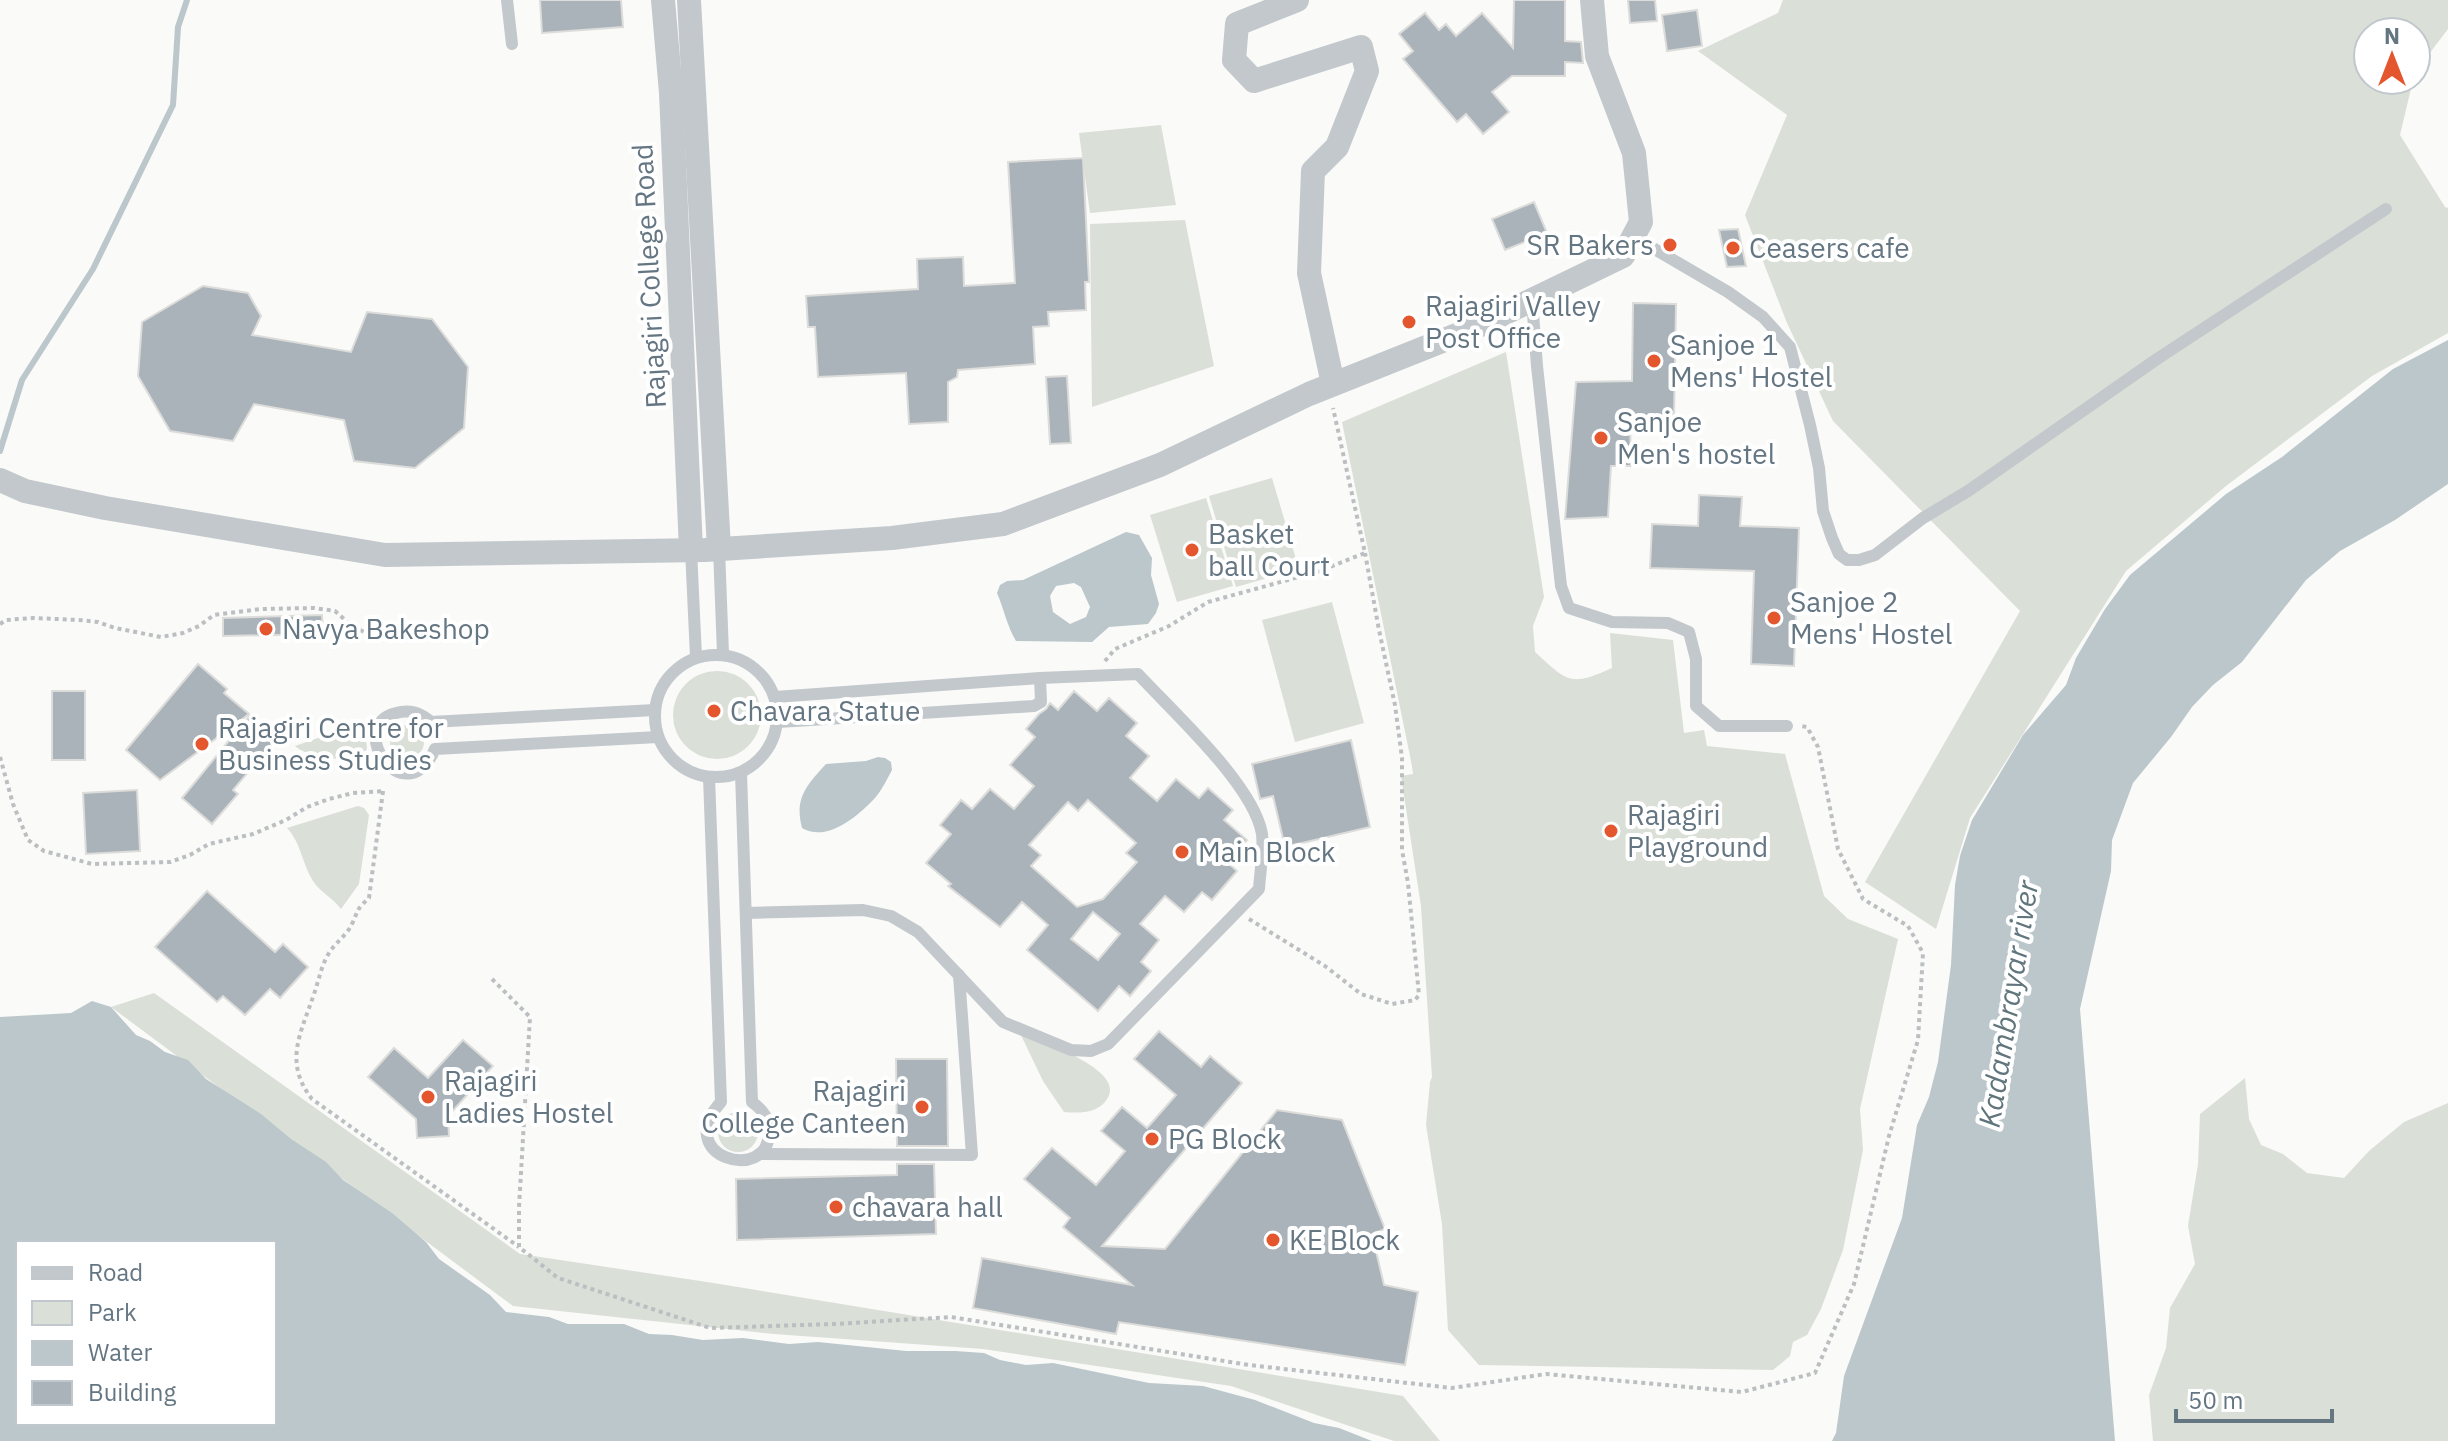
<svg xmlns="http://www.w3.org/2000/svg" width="2448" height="1441" font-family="'IBM Plex Sans',sans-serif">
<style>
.green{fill:#dadfd7}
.water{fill:#bbc7cb;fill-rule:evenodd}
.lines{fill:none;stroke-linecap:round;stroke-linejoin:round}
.stream{stroke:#bbc7cb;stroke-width:6}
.building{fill:#aab3b9;stroke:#dcdcda;stroke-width:2;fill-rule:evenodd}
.path{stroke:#bbbfc2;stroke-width:4;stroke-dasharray:4 4;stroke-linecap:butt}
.service{stroke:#c3c8cc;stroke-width:12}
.minor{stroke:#c3c8cc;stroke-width:24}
.poi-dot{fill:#e4572e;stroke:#fff;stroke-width:3}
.labels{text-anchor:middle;stroke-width:8;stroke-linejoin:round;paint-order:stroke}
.poi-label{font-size:28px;fill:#657683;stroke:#fff;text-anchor:start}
.street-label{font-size:28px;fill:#657683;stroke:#fff}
.water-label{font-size:30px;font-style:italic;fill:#60757c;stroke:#fff}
</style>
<rect width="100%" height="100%" fill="#fafaf8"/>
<g class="green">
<path d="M1783 0H2448V29L2416 71V32H2368V80H2413L2400 135 2445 207 2448 208V333L2372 376 2226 486 2126 571 1970 818 1936 929 1865 882 2020 611 1833 421 1787 323 1745 215 1787 115 1698 51 1778 13Z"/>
<path d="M1161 125 1176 205 1090 213 1079 133Z"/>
<path d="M1185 220 1214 366 1092 407 1090 224Z"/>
<path d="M1506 352 1544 597 1533 626 1535 652C1568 682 1570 687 1612 668L1610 633 1673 640 1684 733 1704 730 1707 746 1785 754 1824 896 1848 919 1898 939 1860 1109 1863 1150 1843 1250 1821 1309 1807 1335 1793 1342 1790 1356 1773 1370 1479 1365 1448 1330 1442 1224 1426 1125 1430 1082 1432 1077 1421 906 1401 776 1413 774 1412 766 1342 422Z"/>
<path d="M1272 478 1299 569 1236 587 1209 496Z"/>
<path d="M1206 498 1233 586 1177 602 1150 515Z"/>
<path d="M1332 602 1364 723 1295 742 1262 620Z"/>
<circle cx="717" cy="715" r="44"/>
<circle cx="407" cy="742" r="17"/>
<path d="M344 729H356L366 739 367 749 360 758C342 761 309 758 295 746Z"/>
<path d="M358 806 364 808 369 815 359 884 341 909C333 898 320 892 313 881 302 863 301 843 287 828Z"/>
<path d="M154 993 520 1254 707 1282 1403 1396 1440 1441H1394L1231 1386 983 1349 774 1334 513 1306 111 1007Z"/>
<path d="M1020 1033C1039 1041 1133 1071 1105 1102 1094 1114 1079 1113 1064 1112L1043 1081Z"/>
<path d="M2245 1078 2249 1119 2261 1145 2283 1154 2307 1173 2344 1178 2369 1151 2404 1122 2448 1103V1441H2153L2149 1395 2166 1348 2170 1308 2195 1264 2188 1226 2198 1164 2200 1114Z"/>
<circle cx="738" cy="1132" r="20"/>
</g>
<g class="water">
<path d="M2448 340V484L2395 520 2340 551 2306 580 2242 662 2213 685 2192 707 2171 737 2133 783 2112 840 2111 871 2080 1009 2115 1441H1832L1836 1433 1844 1376 1902 1218 1917 1125 1929 1097 1938 1062 1951 965 1955 885 1960 856 1972 820 2023 735 2066 685 2076 658 2105 609 2130 575 2226 494 2282 457 2393 369Z"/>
<path d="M1126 532 1139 535 1152 558 1151 575 1159 604 1156 613 1148 624 1109 627 1092 642 1016 641C1007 626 1004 609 997 593L1000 585 1007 581 1023 580ZM1074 583 1081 587 1090 607 1086 617 1070 624 1053 612 1050 596 1056 586Z"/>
<path d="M878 757 885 758 891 762 892 770C887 779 882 790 875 798 858 816 827 843 802 828 794 798 807 785 826 764L866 761Z"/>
<path d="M92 1001 111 1007 136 1035 150 1041 165 1052 188 1060 206 1079 261 1114 291 1139 326 1162 343 1180 392 1213 426 1242 439 1259 490 1295 506 1312 549 1317 568 1324H624L649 1334 672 1335 703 1340 743 1338 789 1344 818 1342 906 1351H955L984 1353 1000 1360 1026 1365 1053 1363 1149 1383 1203 1386 1255 1400 1314 1423 1339 1428 1372 1441H0V1017L71 1013ZM274 1243V1423H18V1243Z"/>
</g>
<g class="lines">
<path class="stream" d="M0 451 22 380 93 269 173 105 178 27 187 0"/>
</g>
<g class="building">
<path d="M540 0H621L623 27 542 33Z"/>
<path d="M1514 0H1565V41L1581 42 1583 63 1565 62V76H1512L1492 92 1509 112 1483 134 1466 114 1457 122 1420 79 1403 59 1413 51 1399 34 1425 13 1439 30 1446 24 1456 36 1482 13 1513 48Z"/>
<path d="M1628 0H1655L1657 21 1630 23Z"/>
<path d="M1697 10 1702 46 1667 51 1662 15Z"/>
<path d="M1083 158 1089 282H1085L1086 310 1048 312 1049 326 1033 327 1035 364 958 370 957 377 948 382V422L909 424 906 373 818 377 815 327H808L806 296 918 289 917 259 963 257 964 286 1015 283 1008 162Z"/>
<path d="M1534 202 1547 233 1505 250 1492 219Z"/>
<path d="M1738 229 1746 266 1727 267 1719 230Z"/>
<path d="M203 286 248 293 261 316 252 335 351 352 367 312 432 319 468 367 464 428 415 468 354 461 344 420 254 404 233 441 170 431 138 376 142 322Z"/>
<path d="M1633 303 1676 304 1674 420 1630 419 1631 466H1611L1608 517 1565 519 1576 382 1632 381Z"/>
<path d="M1067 376 1071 443 1050 444 1046 377Z"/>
<path d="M1699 495 1742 497 1740 526 1799 528 1794 666 1751 664 1754 571 1650 568 1652 524 1698 526Z"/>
<path d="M322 615 323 634 223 636V618Z"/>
<path d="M198 664 227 689 224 693 249 714 160 780 126 750Z"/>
<rect x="52" y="691" width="33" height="69"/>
<path d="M1074 691 1097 711 1109 698 1137 723 1126 736 1149 756 1130 778 1157 801 1176 779 1199 798 1208 788 1233 810 1224 820 1247 840 1227 862 1237 871 1212 900 1202 892 1184 912 1165 896 1140 924 1159 940 1141 962 1151 971 1130 996 1119 986 1098 1011 1027 950 1048 925 1022 902 1000 927 948 886 951 884 926 863 951 834 940 825 961 800 972 809 990 789 1014 809 1034 786 1010 765 1035 737 1026 729 1039 714 1046 709 1050 703 1058 710ZM1088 800 1136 843 1126 853 1137 862 1103 899 1077 907 1031 866 1041 855 1029 845 1068 802 1078 811ZM1093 912 1120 934 1098 960 1071 939Z"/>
<path d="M250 715 277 738 233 790 238 794 212 824 182 798Z"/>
<path d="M1351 740 1370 827 1285 847 1273 796 1260 799 1252 764Z"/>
<path d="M137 790 140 851 86 854 83 793Z"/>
<path d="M207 891 275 952 283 944 308 967 280 998 270 989 245 1015 223 996 217 1002 155 947Z"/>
<path d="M1159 1031 1201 1067 1210 1056 1242 1083 1102 1246 1165 1249 1277 1110 1342 1120 1385 1229 1372 1234 1384 1285 1418 1292 1405 1365 1119 1322 1116 1334 973 1308 982 1258 1132 1285 1063 1227 1070 1218 1024 1179 1052 1148 1096 1185 1125 1151 1101 1131 1122 1107 1147 1128 1176 1095 1134 1059Z"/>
<path d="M463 1040 493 1066 448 1116 449 1136 417 1138 416 1119 368 1077 394 1048 428 1078Z"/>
<path d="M896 1059H947L948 1146H897Z"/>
<path d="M897 1164H934L936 1234 737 1240 736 1179 897 1175Z"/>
</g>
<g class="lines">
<g class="path">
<path d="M0 624 6 620 33 618 79 620 98 622 115 628 161 637 183 633 199 626 214 615 261 609 314 608 335 611 352 626 374 637H399"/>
<path d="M1105 661 1115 649 1169 626 1208 602 1317 572 1365 553 1333 408"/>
<path d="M0 757 13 804 28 840 44 851 92 864 170 862 190 855 209 844 253 834 286 820 307 807 329 799 353 793 383 791"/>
<path d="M383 791 369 898C356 910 359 909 352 924 347 935 335 943 329 953 321 966 319 980 314 994 301 1033 283 1062 312 1099L519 1247"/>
<path d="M1249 919 1325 966 1361 994 1392 1004 1415 1000 1419 995 1408 883 1402 850V758L1395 705 1379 630 1365 553"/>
<path d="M492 979 530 1017 519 1207V1247L558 1278 710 1328 834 1324 951 1317 1249 1365 1452 1388 1546 1374 1742 1392 1815 1373 1854 1284 1889 1136 1918 1040 1923 953 1908 926 1863 899 1838 849 1818 747 1807 727 1801 726"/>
</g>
<g class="service">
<path d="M507 0 512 44"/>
<path d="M1634 235 1651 247 1728 292 1763 317 1790 347 1810 425 1819 468 1823 511 1832 538 1839 554 1847 560H1859L1875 555 1923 518 1968 491 2157 359 2386 209"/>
<path d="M1532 300 1537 366 1561 586 1569 608 1612 622 1668 623 1689 632 1696 659V706L1719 726H1787"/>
<path d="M719 549 723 654"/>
<path d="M691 550 696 657"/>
<circle cx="716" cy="716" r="61"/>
<path d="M775 697 1040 678 1041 702 1034 706 778 722"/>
<path d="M655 710 431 722C420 713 410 709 396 713 344 726 405 816 435 749L658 737"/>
<path d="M709 777 721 1102C671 1157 768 1184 769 1133 769 1118 764 1111 752 1102L741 773"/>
<path d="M746 913 863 910 891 916 918 932 1003 1022 1071 1050 1091 1051 1108 1044 1259 889C1260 872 1264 851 1262 834 1254 785 1172 711 1138 674L1040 678"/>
<path d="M759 1154 972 1155 959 975"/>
</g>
<g class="minor">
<path d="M663 0 671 93 691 550"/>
<path d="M689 0 719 549"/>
<path d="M1297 0 1237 24 1234 60 1254 81 1361 47 1367 71 1337 147 1313 171 1309 273 1333 384"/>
<path d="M0 480 25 491 105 508 385 555 705 550 892 538 1003 524 1160 465 1309 394 1472 329 1623 256 1641 222 1634 153 1597 56 1592 0"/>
</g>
</g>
<g class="poi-dot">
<circle cx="1670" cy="245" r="8"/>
<circle cx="1733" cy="248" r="8"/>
<circle cx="1409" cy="322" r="8"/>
<circle cx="1654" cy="361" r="8"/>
<circle cx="1601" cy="438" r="8"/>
<circle cx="1192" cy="550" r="8"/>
<circle cx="1774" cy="618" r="8"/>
<circle cx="266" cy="629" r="8"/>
<circle cx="714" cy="711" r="8"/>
<circle cx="202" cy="744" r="8"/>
<circle cx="1611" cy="831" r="8"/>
<circle cx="1182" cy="852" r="8"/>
<circle cx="428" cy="1097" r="8"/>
<circle cx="922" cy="1107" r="8"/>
<circle cx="1152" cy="1139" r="8"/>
<circle cx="836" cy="1207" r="8"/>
<circle cx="1273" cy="1240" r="8"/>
</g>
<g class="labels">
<g class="poi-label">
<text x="1654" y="255" text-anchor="end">SR Bakers</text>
<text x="1749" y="258">Ceasers cafe</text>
<text x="1425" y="316">Rajagiri Valley<tspan x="1425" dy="32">Post Office</tspan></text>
<text x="1670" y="355">Sanjoe 1<tspan x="1670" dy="32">Mens' Hostel</tspan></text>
<text x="1617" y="432">Sanjoe<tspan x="1617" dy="32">Men's hostel</tspan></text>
<text x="1208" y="544">Basket<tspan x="1208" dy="32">ball Court</tspan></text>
<text x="1790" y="612">Sanjoe 2<tspan x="1790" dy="32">Mens' Hostel</tspan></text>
<text x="282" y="639">Navya Bakeshop</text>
<text x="730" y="721">Chavara Statue</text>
<text x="218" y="738">Rajagiri Centre for<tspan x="218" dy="32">Business Studies</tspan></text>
<text x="1627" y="825">Rajagiri<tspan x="1627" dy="32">Playground</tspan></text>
<text x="1198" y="862">Main Block</text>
<text x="444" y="1091">Rajagiri<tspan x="444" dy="32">Ladies Hostel</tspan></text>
<text x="906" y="1101" text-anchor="end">Rajagiri<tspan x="906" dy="32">College Canteen</tspan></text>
<text x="1168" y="1149">PG Block</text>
<text x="852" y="1217">chavara hall</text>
<text x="1289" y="1250">KE Block</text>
</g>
<g class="street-label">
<text transform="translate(649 276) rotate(-93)" y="10">Rajagiri College Road</text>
</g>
<g class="water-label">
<text transform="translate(2009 1004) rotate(-81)" y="10">Kadambrayar river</text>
</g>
</g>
<rect x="16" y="1241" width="260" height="184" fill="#ffffff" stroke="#c1c8cd" stroke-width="2"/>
<rect x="32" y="1267" width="40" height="12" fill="#c3c8cc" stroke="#c1c8cd" stroke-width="2"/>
<text x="88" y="1281" font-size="24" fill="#657683">Road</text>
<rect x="32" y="1301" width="40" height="24" fill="#dadfd7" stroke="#c1c8cd" stroke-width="2"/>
<text x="88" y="1321" font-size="24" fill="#657683">Park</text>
<rect x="32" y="1341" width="40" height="24" fill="#bbc7cb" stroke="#c1c8cd" stroke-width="2"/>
<text x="88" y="1361" font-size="24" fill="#657683">Water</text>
<rect x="32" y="1381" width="40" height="24" fill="#aab3b9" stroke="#c1c8cd" stroke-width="2"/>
<text x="88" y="1401" font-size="24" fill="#657683">Building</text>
<g transform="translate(2392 56)"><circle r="38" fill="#ffffff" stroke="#c1c8cd" stroke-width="2"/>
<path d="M0-6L14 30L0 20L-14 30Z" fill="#e4572e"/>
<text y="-12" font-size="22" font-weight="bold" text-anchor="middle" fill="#657683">N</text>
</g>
<path d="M2176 1409v12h156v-12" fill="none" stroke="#657683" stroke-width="4"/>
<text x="2188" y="1409" font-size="24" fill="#657683" stroke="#ffffff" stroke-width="6" paint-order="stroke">50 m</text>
</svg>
